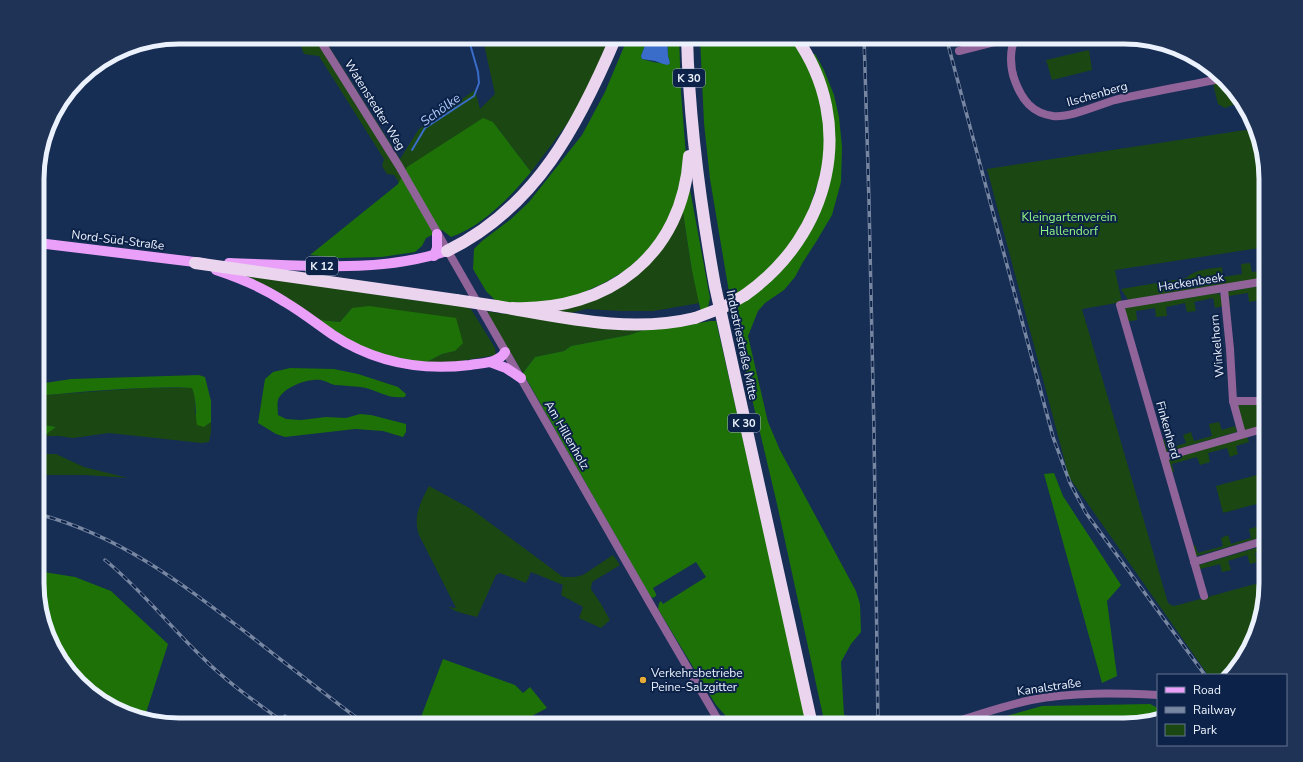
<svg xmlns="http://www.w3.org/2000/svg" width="1303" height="762" font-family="'Nunito Sans',sans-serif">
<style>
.green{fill:#1b4812}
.forest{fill:#1d7107}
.water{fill:#396dc9}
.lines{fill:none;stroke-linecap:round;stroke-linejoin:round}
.stream{stroke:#396dc9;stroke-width:2}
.minor{stroke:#906499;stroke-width:8}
.major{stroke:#eaa0f9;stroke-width:10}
.highway{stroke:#ead4ee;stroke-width:12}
.rail-casing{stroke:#7786a1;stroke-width:3.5}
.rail{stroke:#0c2248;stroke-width:2;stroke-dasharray:6;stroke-linecap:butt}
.highway-bridge{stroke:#ead4ee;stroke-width:12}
.poi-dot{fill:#e6ac36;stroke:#0c2248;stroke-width:1.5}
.labels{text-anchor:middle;stroke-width:4;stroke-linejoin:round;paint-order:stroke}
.shield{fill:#0c2248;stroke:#a9b4c7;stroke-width:1}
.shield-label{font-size:11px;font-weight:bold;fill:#ecf2fd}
.street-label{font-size:12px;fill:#ecf2fd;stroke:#0c2248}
.park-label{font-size:12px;fill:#95f982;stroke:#0c2248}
.poi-label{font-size:12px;fill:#ecf2fd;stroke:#0c2248;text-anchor:start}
.water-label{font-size:13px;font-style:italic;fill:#b1cdfc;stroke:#0c2248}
.rim{fill:none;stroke:#ecf2fd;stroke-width:5}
</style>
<rect width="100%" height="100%" fill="#162d54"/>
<g class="green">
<path d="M303 37H323L400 159 419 129 475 90 480 109 495 94 484 44 481 37H614L576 112 531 172 493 122 407 167 398 184V181L394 175 387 174 382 166 384 159 319 56 304 54 300 44Z"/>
<path d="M1089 50 1092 70 1052 80 1046 60Z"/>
<path d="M1223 82 1242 100 1243 101 1225 108 1218 104 1213 84Z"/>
<path d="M1252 129 1266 169V247L1115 270 1122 302 1082 309 1168 603 1173 606 1182 604 1266 581V592L1247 654 1226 675H1208L1069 477 987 169Z"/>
<path d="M682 206 692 271 700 303 653 311H621L586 309 571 313 539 311 611 291Z"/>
<path d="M1250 263 1252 272 1266 270V278L1128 300 1121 289 1186 278C1196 269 1209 269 1222 267L1223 277 1242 274 1241 264Z"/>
<path d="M247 275 412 300 460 305 471 309 495 348 496 355 461 361 423 364 442 354 455 351 352 308 340 322 320 320 244 276Z"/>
<path d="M1266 285V290L1259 291 1261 300 1249 302 1248 293 1229 296 1230 306H1225L1224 292Z"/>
<path d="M1218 293 1222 297 1223 306 1215 308 1213 298 1194 302 1196 311 1187 312 1185 303 1166 307 1167 316 1156 317 1155 308 1136 311 1137 320 1125 322 1120 308Z"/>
<path d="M485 311 505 314 507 312 647 329 629 335 571 346 564 351 535 357 523 373Z"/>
<path d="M143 388H193L195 398V413L204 427 211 422V432L209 442 202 443 109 433 73 438 59 436H44L56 427 40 424 38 422V400L46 395Z"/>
<path d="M1233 401 1266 404V428L1242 434Z"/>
<path d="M1219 422 1222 430 1235 426 1237 432 1163 453 1159 440 1164 439 1167 449 1186 443 1183 435 1191 432 1194 441 1212 436 1209 424Z"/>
<path d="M1247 436 1249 442 1236 446 1238 454 1230 457 1227 448 1208 453 1210 462 1200 465 1197 457 1172 464 1174 472 1169 474 1165 460Z"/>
<path d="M38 454H56L84 467 128 478 85 475H38Z"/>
<path d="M1257 475 1264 502 1223 513 1216 486Z"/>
<path d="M429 486 471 509 563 577H575L583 575 613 555 620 565 592 582 591 589 601 604 610 620 601 628 579 618 583 607 561 595 563 585 531 572 526 583 500 573 496 575 477 617 458 612 448 607 456 608 419 535C413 516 420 503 429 486Z"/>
<path d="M1256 527 1259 536 1266 534V536L1193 557 1190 546 1195 545 1198 553 1223 546 1221 538 1228 535 1231 544 1251 538 1249 529Z"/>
<path d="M1266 545V550L1255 553 1257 562 1250 564 1247 555 1228 561 1231 570 1222 572 1220 564 1200 569 1195 566Z"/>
</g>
<g class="forest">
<path d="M628 37H648L641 56 642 59C651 61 661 65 670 63L668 56 667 37H679L681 92 686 156 675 207 655 242 645 253 626 270 606 282 569 299 521 304 496 301 486 291 473 269 474 249 482 241 511 219 529 202 582 135 605 92Z"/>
<path d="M700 37H790L805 60 819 95 825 133 823 167 804 225 768 274 730 298 710 179 704 123Z"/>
<path d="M810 54H815L824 70 834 95 839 117 842 147 841 182 832 215 816 242 803 262 795 277 784 290 765 303 758 311 748 336 768 422 780 450 856 591 860 604 861 632 851 644 841 662 844 715 860 720V725H825L777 504 739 344 732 307 793 256 832 151Z"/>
<path d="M483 118 493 122 531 172C510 197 483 226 451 237L442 230 426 238 422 246 415 252 382 257 339 258 310 255 398 184 407 167Z"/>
<path d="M689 184 710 298 708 307 701 312 692 271 682 206Z"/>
<path d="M369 306 456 318 463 343 455 351 442 354 423 364 409 363 353 344 320 320 340 322 352 308Z"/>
<path d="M710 321H716L808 725H734L716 705 658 609 659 603 661 601 663 604 706 577 696 562 653 588 656 594V596L653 598 650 596 523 373 535 357 564 351 571 346 629 335 647 329 688 325Z"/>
<path d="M290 368 334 369 358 374 398 387 406 394 405 397C388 399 381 392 366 388 356 386 346 386 335 385 330 384 326 381 321 380 308 378 283 387 278 400 277 404 278 411 278 415L286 419 301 420 326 417 346 418 360 414 371 415 406 424V432L403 437 383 431 355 429 285 437 276 434 258 423 265 379 273 372Z"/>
<path d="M199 375 205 377 211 401V422L204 427 197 425C195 413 197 400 192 388 143 386 95 391 46 395L38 400V384L71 379Z"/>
<path d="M38 422 40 424 56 427 44 436H38Z"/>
<path d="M1054 473 1063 496 1121 585 1107 601 1117 676 1102 683 1044 474Z"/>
<path d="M38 571 75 577 111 591 168 644 145 716 108 706 61 662 38 601Z"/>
<path d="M443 659 515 685 523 693 530 687 547 708 524 720 510 722 511 725H418Z"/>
<path d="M1150 704 1158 708V717L1133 725H974L1042 706Z"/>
</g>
<path class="water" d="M648 37H667L668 56 670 63 668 65 663 64 655 61 642 59 641 56Z"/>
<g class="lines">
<path class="stream" d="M412 150 425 128 474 96 479 83 478 72 468 37"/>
<g class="minor">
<path d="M318 37 399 166 651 605 721 725"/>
<path d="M1016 37C1009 49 1010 68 1015 81 1022 100 1032 113 1053 116 1070 118 1098 105 1115 100 1150 92 1185 86 1220 79"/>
<path d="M959 51 1010 38 1015 39"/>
<path d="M1224 289 1230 349 1233 401 1242 434"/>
<path d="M1233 401H1266"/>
<path d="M1164 457 1266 428"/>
<path d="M1194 562 1266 540"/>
<path d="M1204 596 1120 305 1266 281"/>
<path d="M946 725C974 716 1002 706 1031 700 1073 692 1115 693 1158 695"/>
</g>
<g class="major">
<path d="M38 243 203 263"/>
<path d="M434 256 437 248V234"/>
<path d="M229 263C302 265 377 274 447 251"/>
<path d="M216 270C240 278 264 288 285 302 302 312 317 324 333 335 374 362 421 371 470 365 482 363 499 363 505 352"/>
<path d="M490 362 506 368 521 378"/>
</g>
<g class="highway">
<path d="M687 37C689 121 700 203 715 286L812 725"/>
<path d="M447 251C536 208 579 124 616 37"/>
<path d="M195 263 456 300"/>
<path d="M745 295C830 235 858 125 796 37"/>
<path d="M496 306C562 317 629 334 695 318"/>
<path d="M512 308C608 312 683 255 689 156"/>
</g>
<defs>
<g id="rail">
<path d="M864 37 869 202 874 433 878 725"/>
<path d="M946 37 1053 437 1070 483 1086 513 1205 675"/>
<path d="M38 514C121 536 181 583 248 634 287 665 327 695 366 725"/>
<path d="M105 560C141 589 170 627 204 659 229 684 259 704 287 725"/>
<path d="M285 716 296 725"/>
</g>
</defs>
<use href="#rail" class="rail-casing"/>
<use href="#rail" class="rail"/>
<g class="highway-bridge">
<path d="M456 300 496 306"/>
<path d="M695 318 724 307 745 295"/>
</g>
</g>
<circle class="poi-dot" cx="643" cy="680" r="4"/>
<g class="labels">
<g class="shield">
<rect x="673" y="69" width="32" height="18" rx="3"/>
<rect x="306" y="257" width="32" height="18" rx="3"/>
<rect x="728" y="414" width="32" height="18" rx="3"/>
</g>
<g class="shield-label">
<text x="689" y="82">K 30</text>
<text x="322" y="270">K 12</text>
<text x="744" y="427">K 30</text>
</g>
<g class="street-label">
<text transform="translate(1097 94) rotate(-16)" y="4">Ilschenberg</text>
<text transform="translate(375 105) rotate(58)" y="4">Watenstedter Weg</text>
<text transform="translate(118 240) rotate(7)" y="4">Nord-Süd-Straße</text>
<text transform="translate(1191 282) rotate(-9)" y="4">Hackenbeek</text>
<text transform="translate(742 345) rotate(78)" y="4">Industriestraße Mitte</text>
<text transform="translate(1217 346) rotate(-95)" y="4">Winkelhorn</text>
<text transform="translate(1168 430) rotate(74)" y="4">Finkenherd</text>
<text transform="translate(567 435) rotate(60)" y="4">Am Hillenholz</text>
<text transform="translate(1049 687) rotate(-8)" y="4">Kanalstraße</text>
</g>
<g class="park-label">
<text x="1069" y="221">Kleingartenverein<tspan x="1069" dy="14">Hallendorf</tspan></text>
</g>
<g class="poi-label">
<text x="651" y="677">Verkehrsbetriebe<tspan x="651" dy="14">Peine-Salzgitter</tspan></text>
</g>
<g class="water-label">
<text transform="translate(440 109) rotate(-36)" y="5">Schölke</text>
</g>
</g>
<path d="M0 0H1303V762H0ZM179 44H1124A135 135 0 0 1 1259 179V583A135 135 0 0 1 1124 718H179A135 135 0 0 1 44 583V179A135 135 0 0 1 179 44Z" fill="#1e3356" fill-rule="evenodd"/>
<path class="rim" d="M179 44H1124A135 135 0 0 1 1259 179V583A135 135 0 0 1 1124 718H179A135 135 0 0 1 44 583V179A135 135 0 0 1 179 44Z"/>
<rect x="1157" y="674" width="130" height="72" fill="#0c2248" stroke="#667590"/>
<rect x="1165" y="687" width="20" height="6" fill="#eaa0f9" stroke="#667590"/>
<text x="1193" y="694" font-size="12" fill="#ecf2fd">Road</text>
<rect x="1165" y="707" width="20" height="6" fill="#7786a1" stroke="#667590"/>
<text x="1193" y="714" font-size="12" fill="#ecf2fd">Railway</text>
<rect x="1165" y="724" width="20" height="12" fill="#1b4812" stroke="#667590"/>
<text x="1193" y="734" font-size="12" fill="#ecf2fd">Park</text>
</svg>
